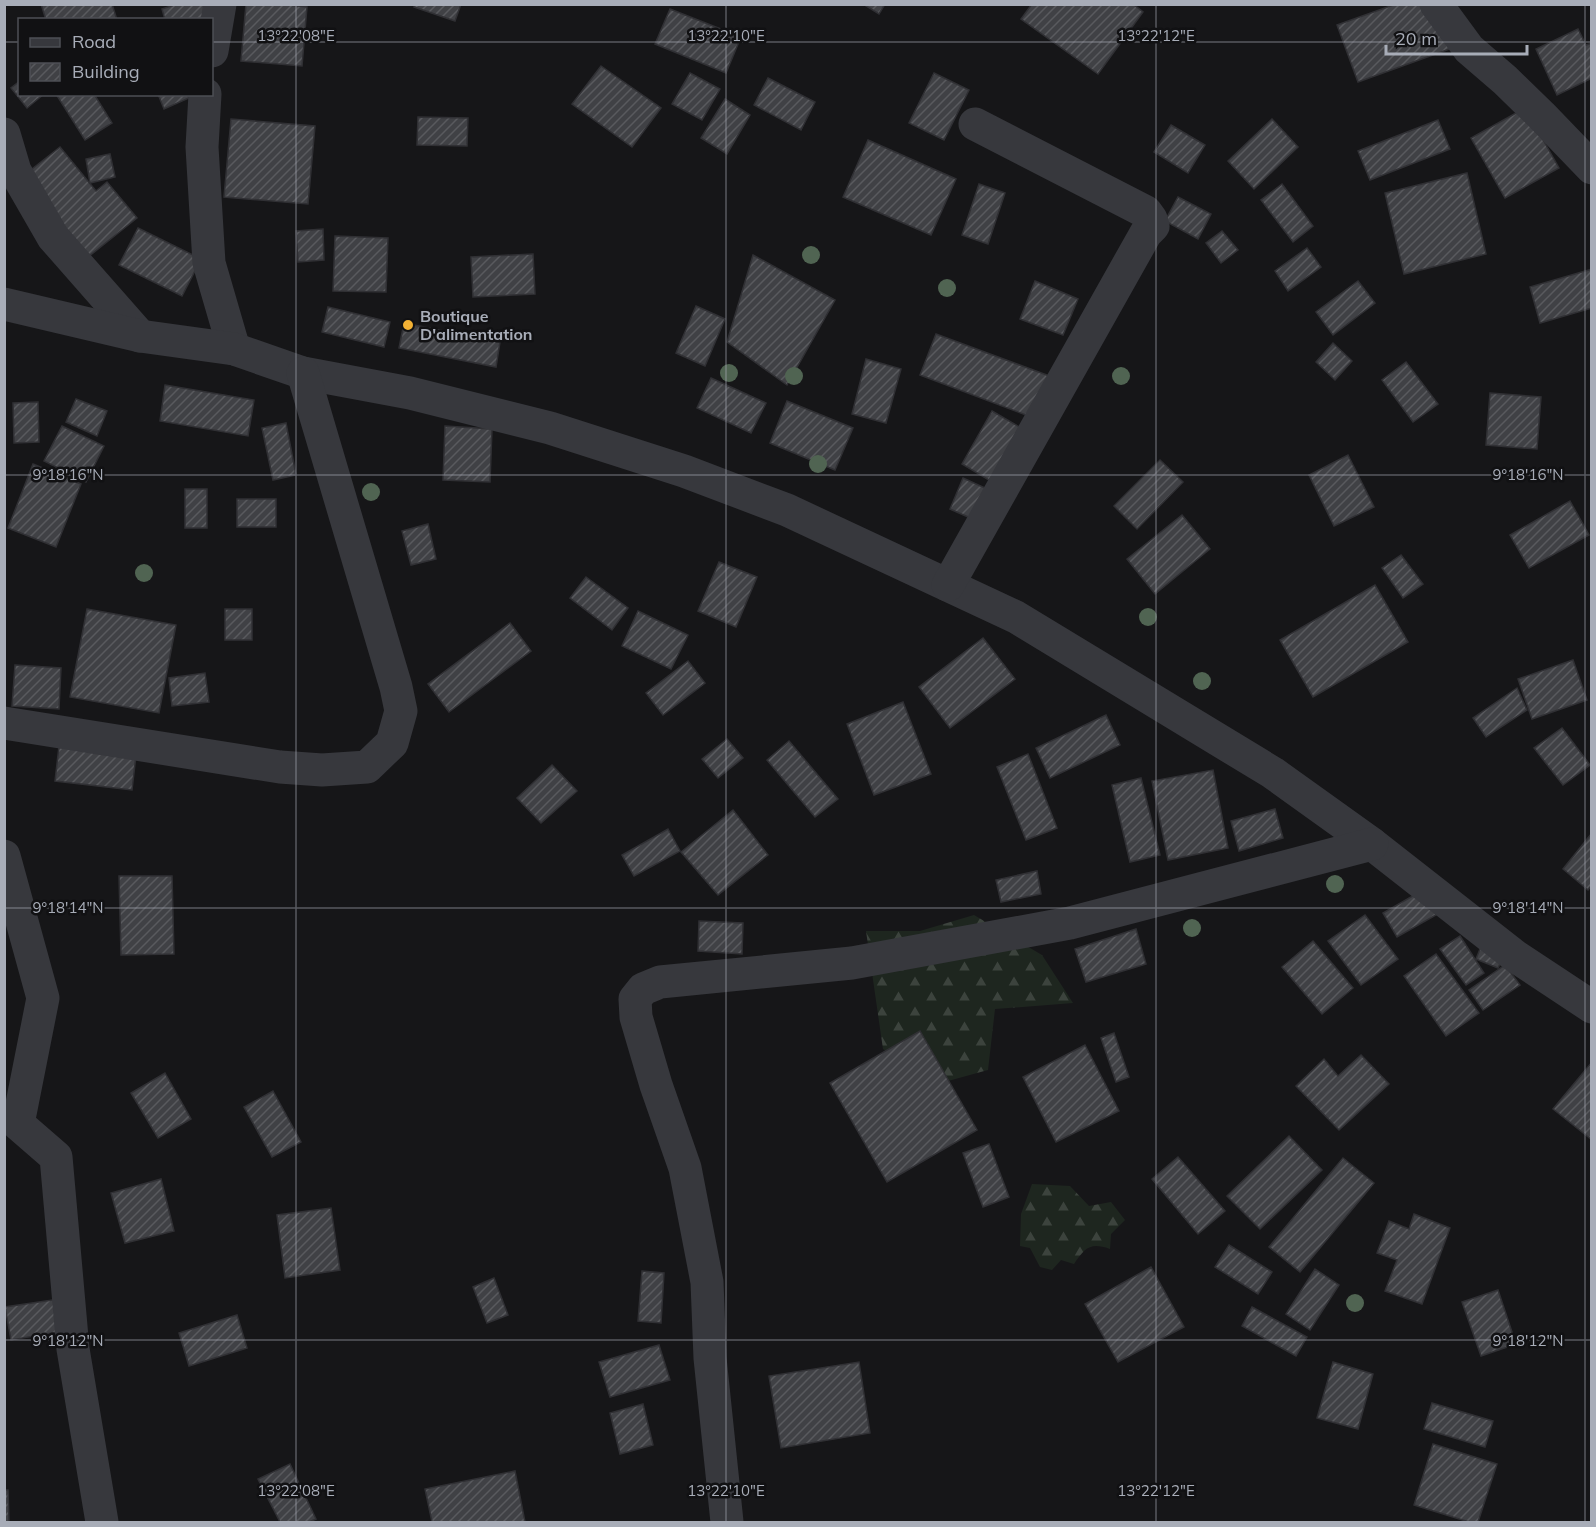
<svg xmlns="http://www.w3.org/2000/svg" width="1596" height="1527" font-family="Mulish,sans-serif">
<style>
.forest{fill:url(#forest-firs)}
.building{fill:url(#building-hatch);stroke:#303034;stroke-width:1.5}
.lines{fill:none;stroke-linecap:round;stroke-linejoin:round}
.street{stroke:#37383d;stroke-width:33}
.tree{fill:#506452}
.ticks{fill:none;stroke:#a8adb8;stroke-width:1.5;stroke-opacity:0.45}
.poi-dot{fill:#f2b134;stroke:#111113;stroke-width:2}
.labels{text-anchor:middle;stroke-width:5;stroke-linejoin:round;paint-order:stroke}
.poi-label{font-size:16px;font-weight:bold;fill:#a8adb8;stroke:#111113;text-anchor:start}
.ticks-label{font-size:15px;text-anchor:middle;fill:#a8adb8;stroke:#111113;stroke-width:5;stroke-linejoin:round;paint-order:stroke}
</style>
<defs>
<pattern id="forest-firs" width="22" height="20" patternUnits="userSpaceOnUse" patternTransform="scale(1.5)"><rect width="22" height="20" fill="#1e261f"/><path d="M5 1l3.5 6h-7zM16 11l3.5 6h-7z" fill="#3c433d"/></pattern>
<pattern id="building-hatch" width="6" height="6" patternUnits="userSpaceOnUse" patternTransform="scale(1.5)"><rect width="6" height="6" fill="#404145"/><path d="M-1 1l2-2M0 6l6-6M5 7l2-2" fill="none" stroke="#595a5e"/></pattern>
</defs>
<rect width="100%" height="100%" fill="#161618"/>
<g class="forest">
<path d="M974 915 1042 955 1073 1003 995 1009 988 1070 937 1084 883 1049 866 931H920Z"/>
<path d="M1032 1184 1070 1186 1089 1206 1111 1202 1125 1220 1111 1234 1110 1249C1090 1242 1085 1248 1074 1264L1061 1260 1052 1270 1040 1267 1030 1248 1020 1246 1021 1214Z"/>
</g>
<g class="building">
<path d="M41 4H112L117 20H46Z"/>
<path d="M177 4H208L212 20H165L162 9Z"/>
<path d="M246 4H281L307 7 302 66 241 61Z"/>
<path d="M415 4H461L455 21 414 7Z"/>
<path d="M863 4H885L879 14Z"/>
<path d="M1032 4H1133L1143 12 1098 74 1021 19Z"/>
<path d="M1396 4H1440L1455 47 1358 82 1337 25Z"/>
<path d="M670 9 741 37 726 73 655 44Z"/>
<path d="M1578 29 1586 45 1592 43V78L1557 95 1536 49Z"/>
<path d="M601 66 661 108 632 147 572 104Z"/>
<path d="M690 73 720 89 702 120 672 104Z"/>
<path d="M934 73 969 90 944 140 909 123Z"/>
<path d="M768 78 815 102 801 130 754 105Z"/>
<path d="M20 81V94H44L27 108 11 88Z"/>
<path d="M56 94H94L112 123 85 140Z"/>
<path d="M158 94H187L189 98 164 109Z"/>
<path d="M725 99 750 115 727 154 701 138Z"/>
<path d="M1525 108 1559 168 1505 198 1471 138Z"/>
<path d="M418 117 468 118 467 146 417 145Z"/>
<path d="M231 119 315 126 308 204 224 197Z"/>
<path d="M1272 119 1298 147 1254 189 1228 161Z"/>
<path d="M1438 120 1450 149 1370 180 1358 151Z"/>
<path d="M1171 125 1205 145 1188 173 1154 152Z"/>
<path d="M868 140 956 179 931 235 843 197Z"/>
<path d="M60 147 96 191 107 182 137 218 88 257 23 176Z"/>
<path d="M110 154 115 177 90 183 86 159Z"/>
<path d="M1467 173 1486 254 1404 274 1385 193Z"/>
<path d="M979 184 1005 193 988 244 962 235Z"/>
<path d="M1282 184 1313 226 1293 242 1261 200Z"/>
<path d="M1178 197 1211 214 1198 239 1165 221Z"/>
<path d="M138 228 201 259 182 296 119 265Z"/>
<path d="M323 229 324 260 298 262 296 231Z"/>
<path d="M1222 231 1238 250 1221 263 1206 243Z"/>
<path d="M335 236 388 238 386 292 333 291Z"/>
<path d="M1307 248 1321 267 1288 291 1275 271Z"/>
<path d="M533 254 535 294 473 297 471 257Z"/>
<path d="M753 255 835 300 787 385 727 342Z"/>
<path d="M1592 269V308L1540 323 1530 287Z"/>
<path d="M1035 281 1078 299 1063 335 1020 319Z"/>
<path d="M1358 281 1375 303 1333 335 1316 312Z"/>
<path d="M696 306 725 319 705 366 676 353Z"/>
<path d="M328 307 390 322 384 347 322 332Z"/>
<path d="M404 323 500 342 496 367 399 348Z"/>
<path d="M936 334 1071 384 1055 426 920 375Z"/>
<path d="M1333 343 1352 361 1335 380 1316 362Z"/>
<path d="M866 359 901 369 886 423 852 414Z"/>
<path d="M1406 362 1438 404 1413 422 1382 380Z"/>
<path d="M711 378 766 403 751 433 697 408Z"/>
<path d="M165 385 254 400 248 436 160 421Z"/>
<path d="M1490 393 1541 397 1537 449 1486 445Z"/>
<path d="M76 399 107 411 97 436 66 422Z"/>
<path d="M787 401 853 428 835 470 770 443Z"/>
<path d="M38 402 39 442 14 443 13 403Z"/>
<path d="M992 411 1040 439 1009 492 962 464Z"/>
<path d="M286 423 296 475 273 480 262 428Z"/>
<path d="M62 426 104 446 86 482 44 461Z"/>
<path d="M445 426 492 429 490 482 443 480Z"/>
<path d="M1348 455 1374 507 1334 526 1309 475Z"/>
<path d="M1160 460 1183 482 1137 529 1114 506Z"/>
<path d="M33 464 81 484 56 547 8 528Z"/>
<path d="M963 478 1007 498 993 528 950 509Z"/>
<rect x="185" y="489" width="22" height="39"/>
<rect x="237" y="499" width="39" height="28"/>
<path d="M1570 501 1589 535 1529 568 1510 535Z"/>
<path d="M1182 515 1210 549 1155 594 1127 559Z"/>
<path d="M428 524 436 559 411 565 402 531Z"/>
<path d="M1401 555 1423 584 1403 598 1382 568Z"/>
<path d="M719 562 757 577 736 627 698 611Z"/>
<path d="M586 577 628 608 612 630 570 598Z"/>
<path d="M1375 585 1408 642 1313 697 1280 640Z"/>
<path d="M87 609 176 625 159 713 70 697Z"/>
<rect x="225" y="609" width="27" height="31"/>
<path d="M638 611 688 635 671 669 622 646Z"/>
<path d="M510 623 531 651 449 712 428 684Z"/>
<path d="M983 638 1015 679 950 728 919 687Z"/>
<path d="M1573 660 1587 700 1532 719 1518 679Z"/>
<path d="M688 661 705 683 663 715 646 693Z"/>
<path d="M15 665 61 668 59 709 12 706Z"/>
<path d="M205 673 209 702 172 706 169 678Z"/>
<path d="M1517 688 1527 710 1486 737 1473 718Z"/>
<path d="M903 702 931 774 874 795 847 724Z"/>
<path d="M1106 715 1120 745 1050 778 1036 748Z"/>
<path d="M1562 728 1590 765 1563 785 1534 748Z"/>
<path d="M727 739 743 758 718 778 702 759Z"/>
<path d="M789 741 838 799 815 817 767 760Z"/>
<path d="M59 746 136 755 132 790 55 781Z"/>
<path d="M1028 754 1057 828 1026 840 997 767Z"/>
<path d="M552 765 577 791 541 823 517 798Z"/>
<path d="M1213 770 1228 848 1168 860 1152 781Z"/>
<path d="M1141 778 1160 855 1130 862 1112 785Z"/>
<path d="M1275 809 1283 838 1239 851 1231 821Z"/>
<path d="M733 810 768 855 718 895 681 852Z"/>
<path d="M668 829 680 851 634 876 622 855Z"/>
<path d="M1592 833V885L1588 890 1563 869Z"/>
<path d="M1037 871 1041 894 1001 902 996 880Z"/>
<path d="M119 876H172L174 954 121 955Z"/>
<path d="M1423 890 1436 915 1397 937 1383 913Z"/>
<path d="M1365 915 1398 959 1361 985 1328 941Z"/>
<path d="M699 921 743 923 742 954 698 951Z"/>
<path d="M1136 929 1146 964 1086 982 1075 949Z"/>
<path d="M1460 936 1484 973 1466 985 1440 949Z"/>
<path d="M1313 941 1353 988 1322 1014 1282 967Z"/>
<path d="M1482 944 1505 953 1498 968 1476 959Z"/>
<path d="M1436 954 1479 1013 1446 1036 1404 976Z"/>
<path d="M1505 965 1520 985 1483 1010 1469 990Z"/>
<path d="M920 1031 977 1130 887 1182 830 1083Z"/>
<path d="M1114 1033 1129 1077 1116 1082 1101 1038Z"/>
<path d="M1085 1045 1119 1111 1056 1142 1023 1077Z"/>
<path d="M1361 1055 1389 1084 1339 1130 1296 1086 1324 1059 1338 1076Z"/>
<path d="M1592 1062V1140L1553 1109Z"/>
<path d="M165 1073 191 1119 158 1138 131 1093Z"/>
<path d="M273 1091 301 1142 272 1157 244 1107Z"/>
<path d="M1289 1136 1322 1170 1260 1229 1227 1196Z"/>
<path d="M989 1144 1009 1197 983 1207 963 1153Z"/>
<path d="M1178 1157 1225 1211 1198 1234 1152 1179Z"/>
<path d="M1343 1158 1374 1183 1300 1272 1269 1247Z"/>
<path d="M161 1179 174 1231 125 1243 111 1193Z"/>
<path d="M331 1208 340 1270 285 1278 277 1215Z"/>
<path d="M1414 1214 1450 1228 1422 1304 1385 1291 1397 1260 1377 1253 1389 1221 1409 1229Z"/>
<path d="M1229 1245 1272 1272 1258 1294 1215 1267Z"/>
<path d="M1151 1267 1184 1327 1118 1362 1085 1304Z"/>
<path d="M1315 1269 1339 1285 1310 1330 1286 1314Z"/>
<path d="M642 1271 664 1273 661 1323 638 1321Z"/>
<path d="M494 1278 508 1315 487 1323 473 1287Z"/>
<path d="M1498 1290 1516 1344 1481 1356 1462 1302Z"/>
<path d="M59 1299 64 1331 11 1340 5 1307Z"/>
<path d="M1252 1307 1307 1337 1296 1356 1242 1326Z"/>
<path d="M237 1315 247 1348 189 1366 179 1333Z"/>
<path d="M659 1345 670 1380 610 1397 599 1362Z"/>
<path d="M859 1362 870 1433 781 1448 769 1376Z"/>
<path d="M1333 1362 1373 1374 1358 1429 1317 1418Z"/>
<path d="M1432 1403 1493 1421 1485 1447 1424 1429Z"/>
<path d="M643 1404 653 1445 620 1454 610 1413Z"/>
<path d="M1433 1444 1497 1464 1478 1522H1469L1414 1505Z"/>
<path d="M290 1464 316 1519 309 1522H280L258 1479Z"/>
<path d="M515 1471 525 1522H432L425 1489Z"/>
<path d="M4 1490H8L9 1522H4Z"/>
</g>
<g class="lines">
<g class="street">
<path d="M1436 4 1469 49 1505 80 1541 115 1592 168"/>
<path d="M212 51 220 4"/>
<path d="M205 94 202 147 209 263 234 349"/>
<path d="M4 134 15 171 53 237 140 336"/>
<path d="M4 304 140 336 234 349 303 373 410 393 550 428 684 471 787 510 1016 617 1273 773 1372 844 1515 956 1592 1007"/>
<path d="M948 585 1146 233 1153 226 1151 219 1146 212 975 124"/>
<path d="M4 723 280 767 322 770 367 767 392 743 401 711 396 687 303 373"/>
<path d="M4 856 43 998 18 1124 56 1157 73 1349 102 1522"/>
<path d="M727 1522 710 1358 707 1282 685 1168 656 1085 636 1017 635 999 643 989 660 982 852 963 1070 923 1372 844"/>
</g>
</g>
<g class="tree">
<circle cx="811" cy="255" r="9"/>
<circle cx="947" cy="288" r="9"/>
<circle cx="729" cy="373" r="9"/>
<circle cx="794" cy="376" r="9"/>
<circle cx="1121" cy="376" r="9"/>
<circle cx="818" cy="464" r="9"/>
<circle cx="371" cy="492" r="9"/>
<circle cx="144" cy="573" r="9"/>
<circle cx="1148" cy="617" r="9"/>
<circle cx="1202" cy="681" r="9"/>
<circle cx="1335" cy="884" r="9"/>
<circle cx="1192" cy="928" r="9"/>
<circle cx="1355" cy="1303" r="9"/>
</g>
<path class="ticks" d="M296 4V1522M726 4V1522M1156 4V1522M1585 4V1522M4 42H20M212 42H1592M4 475H1592M4 908H1592M4 1340H1592"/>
<circle class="poi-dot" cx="408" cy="325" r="6"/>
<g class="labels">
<g class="poi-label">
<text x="420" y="322">Boutique<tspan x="420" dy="18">D'alimentation</tspan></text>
</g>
</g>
<g class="ticks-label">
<text x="296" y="41">13°22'08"E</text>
<text x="726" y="41">13°22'10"E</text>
<text x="1156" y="41">13°22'12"E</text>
<text x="68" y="480">9°18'16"N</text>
<text x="1528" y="480">9°18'16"N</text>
<text x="68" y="913">9°18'14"N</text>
<text x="1528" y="913">9°18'14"N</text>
<text x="68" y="1346">9°18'12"N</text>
<text x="1528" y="1346">9°18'12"N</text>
<text x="296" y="1496">13°22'08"E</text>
<text x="726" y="1496">13°22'10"E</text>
<text x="1156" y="1496">13°22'12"E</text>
</g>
<rect width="1596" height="1527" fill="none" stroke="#a8adb8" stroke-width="12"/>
<rect x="18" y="18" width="195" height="78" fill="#111113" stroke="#4d4f55" stroke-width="1.5"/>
<rect x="30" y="38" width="30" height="9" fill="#37383d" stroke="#4d4f55" stroke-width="1.5"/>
<text x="72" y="48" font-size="18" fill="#a8adb8">Road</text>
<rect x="30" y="63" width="30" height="18" fill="url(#building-hatch)" stroke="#4d4f55" stroke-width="1.5"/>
<text x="72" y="78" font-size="18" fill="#a8adb8">Building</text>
<path d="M1386 45v9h141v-9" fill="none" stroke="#a8adb8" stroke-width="3"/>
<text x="1395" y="45" font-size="18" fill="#a8adb8" stroke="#111113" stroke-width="4.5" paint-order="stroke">20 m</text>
</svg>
